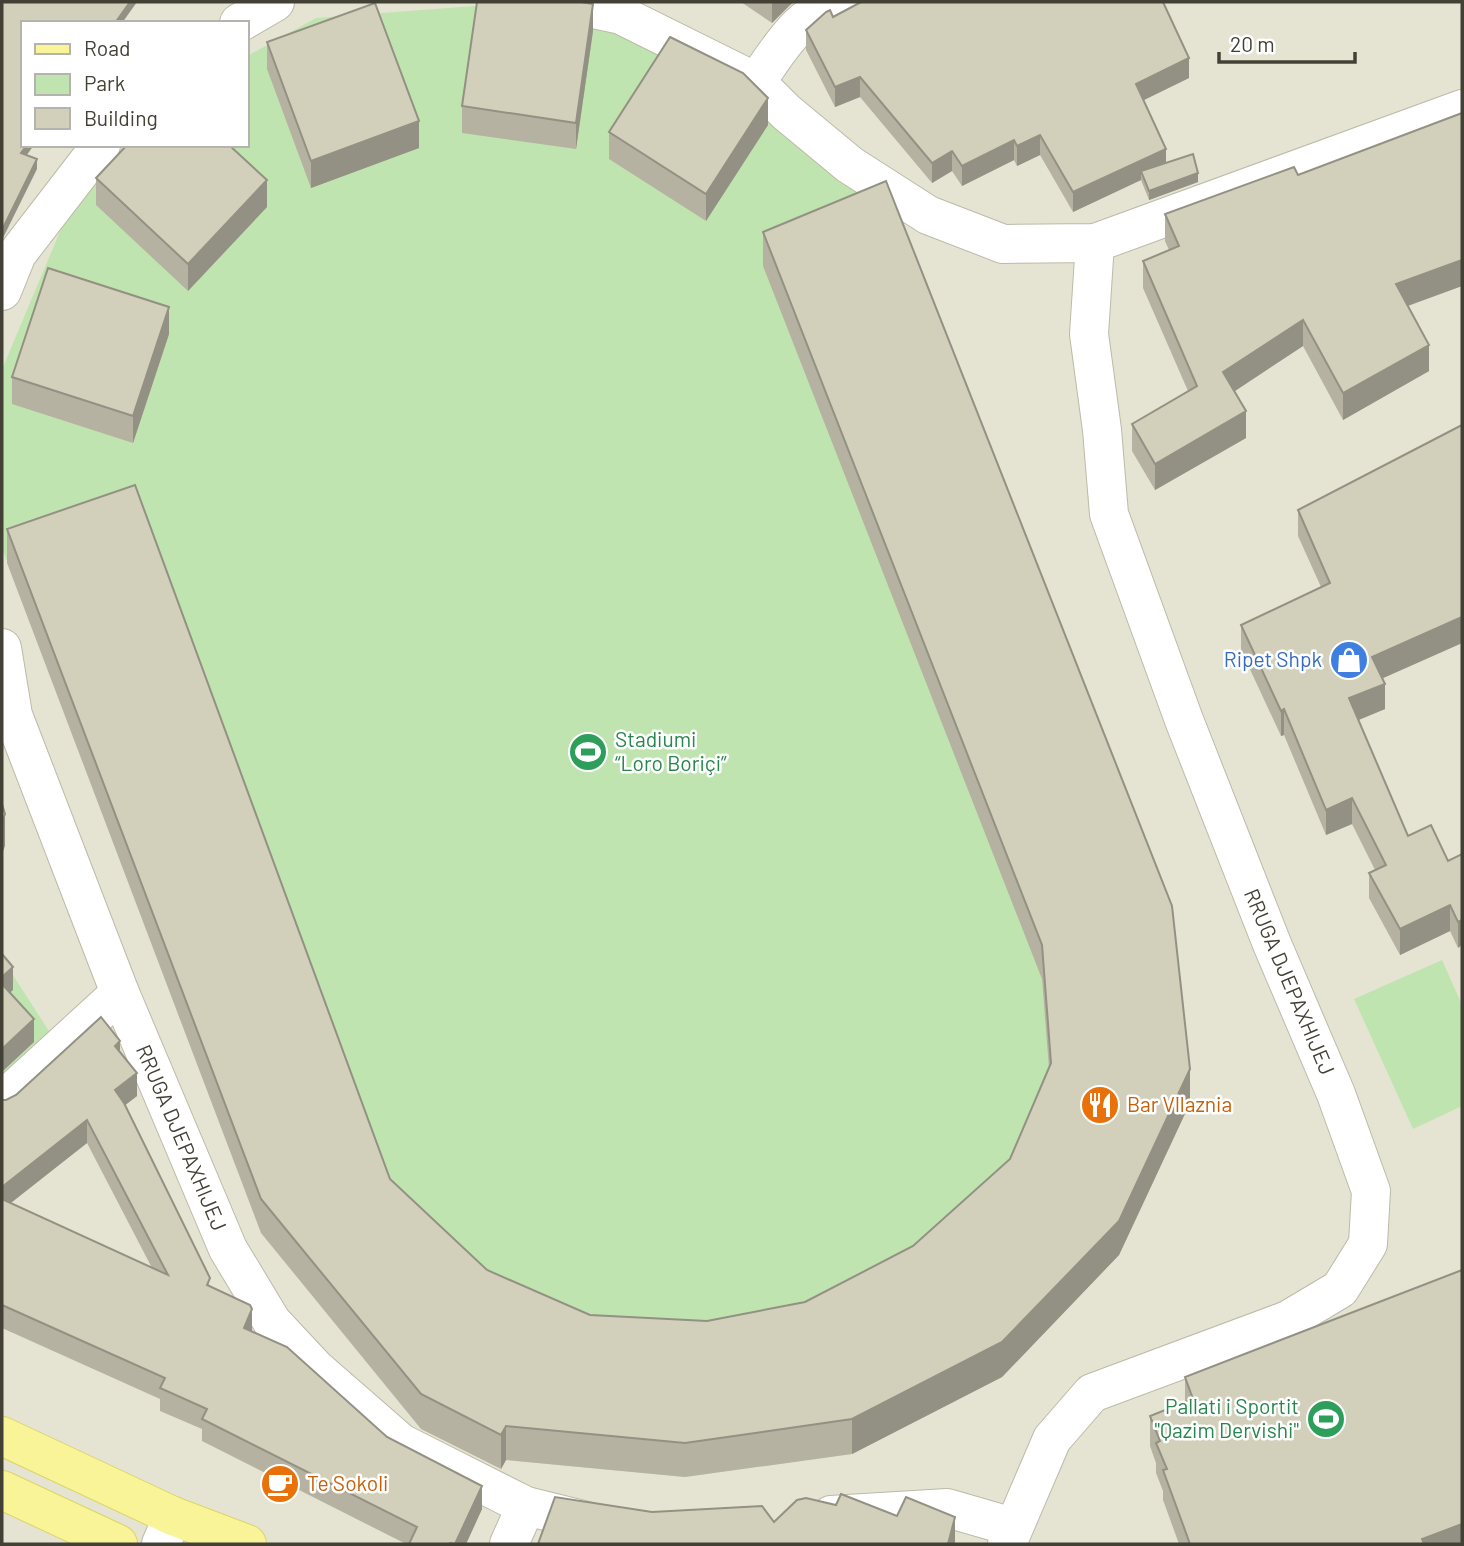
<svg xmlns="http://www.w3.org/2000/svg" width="1464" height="1546" font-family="Barlow,sans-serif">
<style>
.residential{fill:#e5e4d3;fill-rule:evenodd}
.green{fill:#c0e4af}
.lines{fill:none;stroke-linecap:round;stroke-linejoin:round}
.minor-casing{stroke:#bcbaa8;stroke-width:40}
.major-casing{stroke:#dcd568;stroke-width:40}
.minor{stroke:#fff;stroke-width:38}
.major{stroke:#f8f497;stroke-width:38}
.wall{fill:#b5b2a1;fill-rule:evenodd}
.shaded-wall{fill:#939183}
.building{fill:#d2cfbb;stroke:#939183;stroke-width:2}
.labels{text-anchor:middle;stroke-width:5;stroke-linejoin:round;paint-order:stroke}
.shop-label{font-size:21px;fill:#366cbe;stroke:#fff;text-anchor:end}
.leisure-label{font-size:21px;fill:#27864d;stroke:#fff;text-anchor:start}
.street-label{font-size:21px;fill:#434135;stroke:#fff}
.food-label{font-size:21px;fill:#c56008;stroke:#fff;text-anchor:start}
</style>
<rect width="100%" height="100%" fill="#f1f1e5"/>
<path class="residential" d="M2 2H1462V1544H2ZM23 23H247V145H23Z"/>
<g class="green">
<path d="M474 6 628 29 773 106 886 215 1172 940 1190 1103 1119 1255 1002 1377 852 1454 685 1477 518 1461 264 1236 2 548 3 367 66 217 130 145H247V56L316 18Z"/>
<path d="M2 958 54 1039 2 1088Z"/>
<path d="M1442 960 1462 1005V1106L1413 1129 1354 999Z"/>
</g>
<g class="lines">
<defs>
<g id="minor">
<path d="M561 2 621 15 756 82 786 112 850 165 928 215 1003 244 1095 243 1462 109"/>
<path d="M239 23 275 2"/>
<path d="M756 82C780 49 800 10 843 2"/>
<path d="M2 291 17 254 101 145"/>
<path d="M2 648 13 715 120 993 228 1249 272 1322 315 1368 401 1443 526 1506 599 1524"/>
<path d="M2 1101 120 993"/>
<path d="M831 1515 947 1508 1013 1527"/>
<path d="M161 1544 173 1516"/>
<path d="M509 1544 526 1506"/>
<path d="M1007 1544 1052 1439 1092 1393 1288 1320 1340 1289 1368 1244 1371 1191 1336 1094 1272 944 1184 720 1109 514 1102 430 1089 334 1095 243"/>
</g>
<g id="major">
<path d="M2 1436 173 1516 247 1544"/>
<path d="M2 1490 118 1544"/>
</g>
</defs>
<use href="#minor" class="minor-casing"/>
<use href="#major" class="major-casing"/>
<use href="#minor" class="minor"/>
<use href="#major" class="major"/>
</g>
<g class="wall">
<path d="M741 2H794L790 5 772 23Z"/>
<path d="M833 17 1189 78 1143 100 1166 163 1198 182 1149 200 1141 180 1073 212 1040 155 1017 166 1014 160 962 186 952 171 932 183 860 97 835 107 806 50V30Z"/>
<path d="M593 31 576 149 462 133V106Z"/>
<path d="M267 42 419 148 311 188 267 69Z"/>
<path d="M768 125 706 221 609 159V132Z"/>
<path d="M1298 175 1462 286 1408 306 1429 371 1343 420 1303 346 1234 391 1246 438 1155 490 1132 451V424L1188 391 1143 288V261L1169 250 1165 241V214Z"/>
<path d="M96 178 267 207 188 291 96 205Z"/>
<path d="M763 232 1190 1103 1119 1255 1002 1377 852 1454 685 1477 506 1460 501 1469 421 1429 261 1233 7 563V529L390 1179 487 1270 590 1315 707 1321 805 1302 913 1246 1010 1159 1049 1068 1042 979 763 266Z"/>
<path d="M169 334 133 443 12 404V377Z"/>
<path d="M1462 425V643L1383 678 1385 709 1358 720 1408 836 1448 861 1462 854 1458 948 1450 931 1400 955 1369 898V873L1375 870 1352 824 1326 835 1284 735 1281 736 1241 650V625L1321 587 1298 536V510Z"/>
<path d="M120 1052 137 1096 125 1105 210 1287 252 1332 387 1437 482 1509 466 1544H406L202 1441V1429L160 1411V1399L2 1328V1100H6ZM87 1143 152 1268 10 1203Z"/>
<path d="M1185 1377 1462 1544H1179L1163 1500V1491L1156 1473V1463L1150 1446V1416L1185 1403Z"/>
</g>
<g class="shaded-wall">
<path d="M130 2H137L122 23H115Z"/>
<path d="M772 2H794L790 5 772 23Z"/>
<path d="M593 4V31L576 149V123Z"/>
<path d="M1189 58V78L1136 104V84Z"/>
<path d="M860 77V97L835 107V87Z"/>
<path d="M768 98V125L706 221V194Z"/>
<path d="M419 121V148L311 188V161Z"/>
<path d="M1040 135V155L1017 166V146Z"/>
<path d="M1014 140V160L962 186V166Z"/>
<path d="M27 145H34L21 163V153Z"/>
<path d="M1166 149V169L1141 171V180L1073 212V192Z"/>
<path d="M952 151V171L932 183V163Z"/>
<path d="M37 159V169L2 240V230Z"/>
<path d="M1198 173V182L1149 200V191Z"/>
<path d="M267 180V207L188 291V264Z"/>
<path d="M1462 260V286L1396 310V284Z"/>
<path d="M169 307V334L133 443V416Z"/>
<path d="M1303 320V346L1223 399V372Z"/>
<path d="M1429 345V371L1343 420V393Z"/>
<path d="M1246 411V438L1155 490V464Z"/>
<path d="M1462 617V643L1372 683V657Z"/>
<path d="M1385 684V709L1349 724V698Z"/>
<path d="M1284 709V735L1281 736V711Z"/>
<path d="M1352 798V824L1326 835V810Z"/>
<path d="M5 814V846L2 854V822Z"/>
<path d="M1450 905V931L1400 955V929Z"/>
<path d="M1462 920V945L1458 948V922Z"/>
<path d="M13 967V990L2 1000V977Z"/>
<path d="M34 1019V1042L2 1072V1049Z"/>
<path d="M120 1041V1064L115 1046Z"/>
<path d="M1190 1069V1103L1119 1255 1002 1377 852 1454V1419Z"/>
<path d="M137 1073V1096L115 1113V1090Z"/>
<path d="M87 1120V1143L2 1210V1187Z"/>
<path d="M252 1309V1332L244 1328Z"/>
<path d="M506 1426V1460L501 1469V1435Z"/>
<path d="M482 1486V1509L466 1544H455Z"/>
<path d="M955 1517V1544H948Z"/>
<path d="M1462 1524V1544H1422V1539Z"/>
</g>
<g class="building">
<path d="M2 2H130L115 23H23V145H27L21 153 37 159 2 230Z"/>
<path d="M477 2H581L593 4 576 123 462 106Z"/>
<path d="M861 2H1163L1189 58 1136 84 1166 149 1073 192 1040 135 1017 146 1014 140 962 166 952 151 932 163 860 77 835 87 806 30 826 12 830 10 833 17Z"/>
<path d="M375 3 419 121 311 161 267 42Z"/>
<path d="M670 37 743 73 768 98 706 194 609 132Z"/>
<path d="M1462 113V260L1396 284 1429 345 1343 393 1303 320 1223 372 1246 411 1155 464 1132 424 1197 386 1143 261 1179 246 1165 214 1294 167 1298 175Z"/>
<path d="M127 145H229L267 180 188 264 96 178Z"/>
<path d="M1193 154 1198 173 1149 191 1141 171Z"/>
<path d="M886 181 1172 906 1190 1069 1119 1221 1002 1342 852 1419 685 1443 506 1426 501 1435 421 1394 261 1199 7 529 135 485 390 1179 487 1270 590 1315 707 1321 805 1302 913 1246 1010 1159 1051 1063 1042 945 763 232Z"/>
<path d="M48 268 169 307 133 416 12 377Z"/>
<path d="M1462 425V617L1372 657 1385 684 1349 698 1408 836 1431 825 1448 861 1462 854V920L1458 922 1450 905 1400 929 1369 873 1386 865 1352 798 1326 810 1284 709 1281 711 1241 625 1330 583 1298 510Z"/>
<path d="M2 804 5 814 2 822Z"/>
<path d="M2 954 13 967 2 977Z"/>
<path d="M2 984 34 1019 2 1049Z"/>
<path d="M101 1017 120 1041 115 1046 137 1073 115 1090 124 1103 210 1278 207 1285 250 1305 252 1309 244 1328 287 1347 387 1437 482 1486 455 1544 450 1543 449 1544H409L417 1527 202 1419 207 1409 160 1388 165 1378 2 1305V1199L168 1275 87 1120 2 1187V1100H6L16 1095Z"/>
<path d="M1462 1270V1524L1422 1539 1424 1544H1190L1163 1470 1167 1469 1156 1443 1160 1441 1150 1416 1193 1399 1185 1377Z"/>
<path d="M841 1494 897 1516 906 1497 955 1517 948 1544H538L555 1497 652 1512 762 1506 774 1522 797 1500 806 1498 836 1505Z"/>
</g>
<defs>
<symbol id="shop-disc" viewBox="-11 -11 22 22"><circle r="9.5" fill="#3f7fe0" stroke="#fff"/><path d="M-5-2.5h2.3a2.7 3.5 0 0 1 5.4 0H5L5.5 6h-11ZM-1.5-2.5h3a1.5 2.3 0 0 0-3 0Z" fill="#fff"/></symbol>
<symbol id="stadium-disc" viewBox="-11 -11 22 22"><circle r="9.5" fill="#2e9e5b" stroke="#fff"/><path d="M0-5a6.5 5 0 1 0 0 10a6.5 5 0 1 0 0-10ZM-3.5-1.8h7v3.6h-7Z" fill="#fff"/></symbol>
<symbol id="restaurant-disc" viewBox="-11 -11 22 22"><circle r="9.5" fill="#e8710a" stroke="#fff"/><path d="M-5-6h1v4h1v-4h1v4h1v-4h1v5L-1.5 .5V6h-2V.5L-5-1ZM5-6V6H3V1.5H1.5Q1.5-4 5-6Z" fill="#fff"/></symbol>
<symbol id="cafe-disc" viewBox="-11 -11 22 22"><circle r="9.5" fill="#e8710a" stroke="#fff"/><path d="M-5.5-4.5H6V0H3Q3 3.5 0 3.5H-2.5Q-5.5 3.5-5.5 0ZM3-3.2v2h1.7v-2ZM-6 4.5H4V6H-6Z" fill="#fff"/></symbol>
</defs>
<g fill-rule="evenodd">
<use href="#shop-disc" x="1327" y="638" width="44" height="44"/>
<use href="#stadium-disc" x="566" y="730" width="44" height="44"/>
<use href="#restaurant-disc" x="1078" y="1083" width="44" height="44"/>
<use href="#stadium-disc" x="1304" y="1397" width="44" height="44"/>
<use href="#cafe-disc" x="258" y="1462" width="44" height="44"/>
</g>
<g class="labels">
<g class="shop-label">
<text x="1322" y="667">Ripet Shpk</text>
</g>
<g class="leisure-label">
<text x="615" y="747">Stadiumi<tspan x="615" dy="24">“Loro Boriçi”</tspan></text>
<text x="1299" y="1414" text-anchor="end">Pallati i Sportit<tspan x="1299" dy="24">"Qazim Dervishi"</tspan></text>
</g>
<g class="street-label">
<text transform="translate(1289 982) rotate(67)" y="7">RRUGA DJEPAXHIJEJ</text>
<text transform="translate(181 1138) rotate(67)" y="7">RRUGA DJEPAXHIJEJ</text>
</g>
<g class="food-label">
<text x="1127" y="1112">Bar Vllaznia</text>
<text x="307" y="1491">Te Sokoli</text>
</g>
</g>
<rect width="1464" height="1546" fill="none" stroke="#434135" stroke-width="7"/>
<rect x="21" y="21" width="228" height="126" fill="#ffffff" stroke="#b4b3ae" stroke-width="2"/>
<rect x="35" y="44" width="35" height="10" fill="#f8f497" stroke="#b4b3ae" stroke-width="2"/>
<text x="84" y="56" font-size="21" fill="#434135">Road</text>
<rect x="35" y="74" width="35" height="21" fill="#c0e4af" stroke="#b4b3ae" stroke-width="2"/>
<text x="84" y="91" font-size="21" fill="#434135">Park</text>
<rect x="35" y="108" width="35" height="21" fill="#d2cfbb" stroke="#b4b3ae" stroke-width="2"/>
<text x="84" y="126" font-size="21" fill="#434135">Building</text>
<path d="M1219 52v10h136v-10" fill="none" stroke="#434135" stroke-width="3.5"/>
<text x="1230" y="52" font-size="21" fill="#434135" stroke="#ffffff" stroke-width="5" paint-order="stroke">20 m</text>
</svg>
